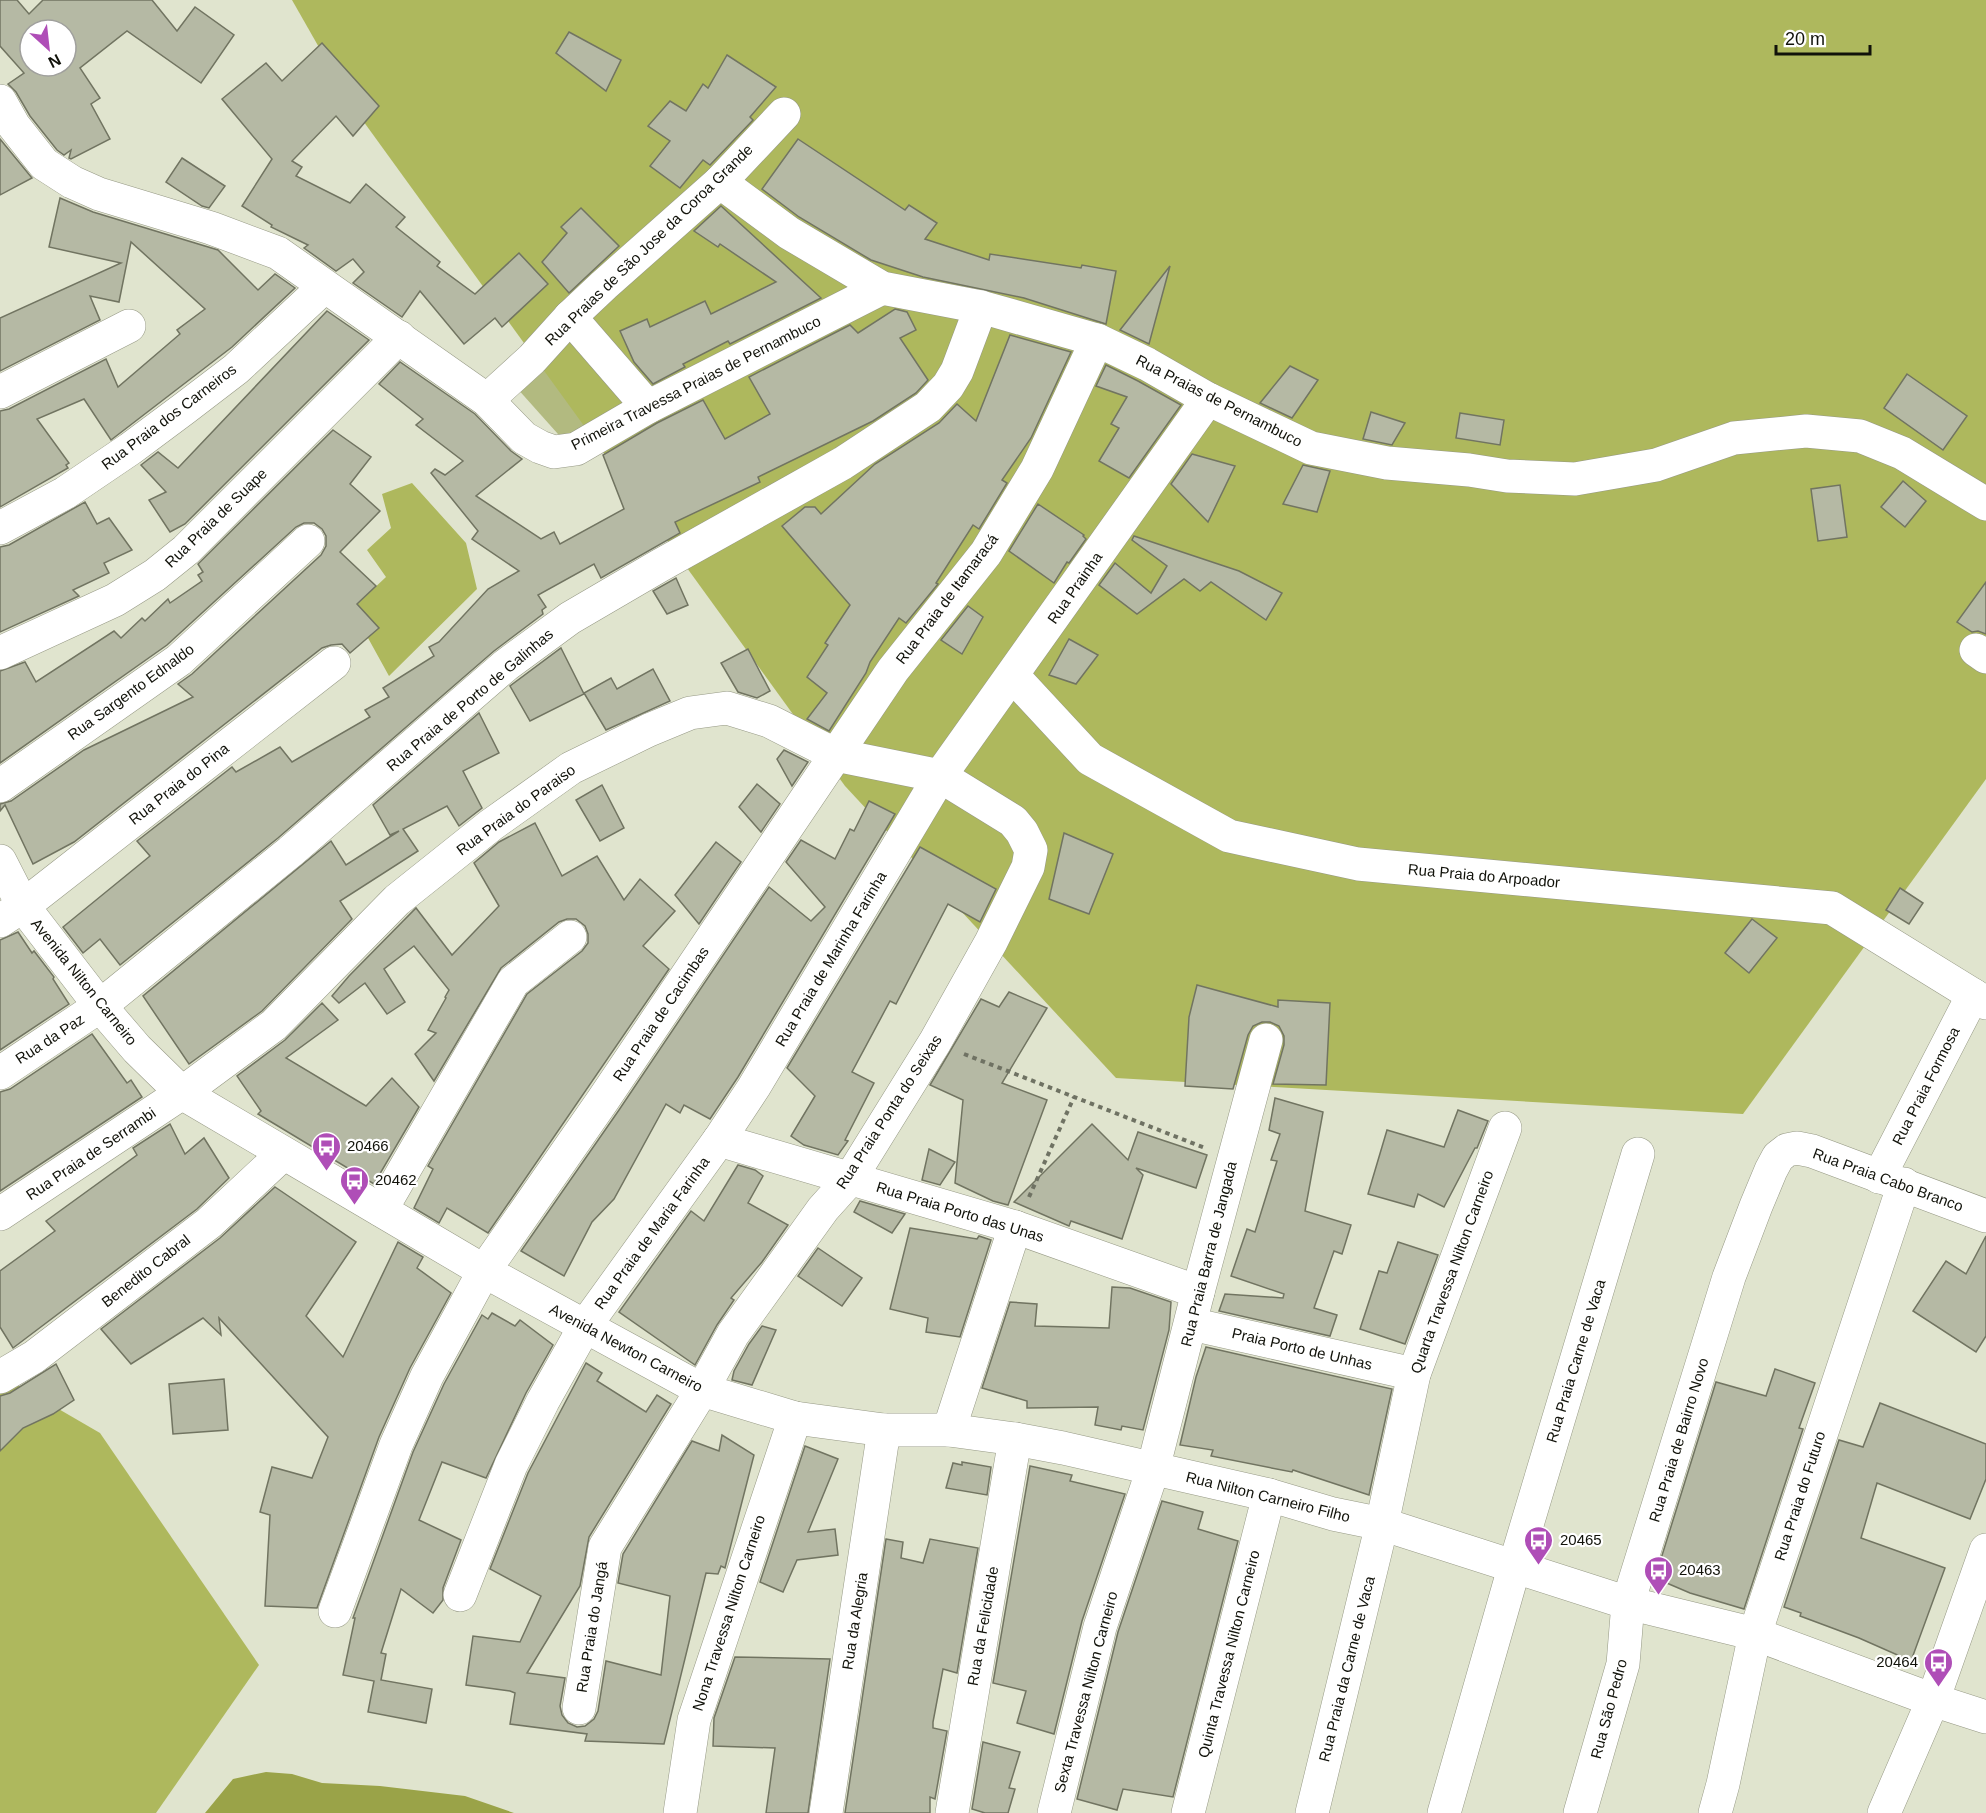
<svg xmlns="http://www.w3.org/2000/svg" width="1986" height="1813" font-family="Helvetica,sans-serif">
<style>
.green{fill:#b2ba80}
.forest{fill:#aeb85d}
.water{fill:#9aa348}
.building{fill:#b5b9a4;stroke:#717461;stroke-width:1.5;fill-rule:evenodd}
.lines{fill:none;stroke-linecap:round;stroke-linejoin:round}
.minor-casing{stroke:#969985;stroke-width:34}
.path{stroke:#6f7263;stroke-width:4;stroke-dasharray:4.5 4.5;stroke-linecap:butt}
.minor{stroke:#fff;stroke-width:33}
.labels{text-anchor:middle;stroke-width:4.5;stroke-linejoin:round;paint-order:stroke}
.street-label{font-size:15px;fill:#11120a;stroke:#fff}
.poi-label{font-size:15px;fill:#11120a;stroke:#fff;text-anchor:start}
</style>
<rect width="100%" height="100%" fill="#e0e4ce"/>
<path class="green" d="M572 342 632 404 566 443 516 387Z"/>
<g class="forest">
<path d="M292 0H1986V779L1743 1114 1116 1078 845 786 353 107Z"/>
<path d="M412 483 466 543 477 589 389 676 352 609 386 577 367 550 391 528 382 494Z"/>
<path d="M0 1375 100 1433 259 1665 156 1813H0Z"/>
</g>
<path class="water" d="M266 1772 292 1774 322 1783 380 1786 465 1796 514 1813H205L233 1779Z"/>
<g class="building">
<path d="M0 0H17L29 14 43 0H152L177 31 195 7 234 35 201 83 127 31 80 68 100 98 91 104 110 139 71 159 69 158 71 150 64 155 57 150 30 116 16 92 8 84 24 73 0 46ZM30 30H66V66H30Z"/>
<path d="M569 32 621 60 606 91 556 53Z"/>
<path d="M322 43 379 106 353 136 336 116 292 161 302 167 296 176 350 203 366 184 405 217 396 227 440 262 437 266 475 294 519 253 548 284 502 327 495 318 464 344 420 291 402 317 353 283 364 272 353 259 336 271 304 248 308 245 271 227 272 225 242 206 272 159 222 99 266 63 282 81Z"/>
<path d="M727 55 776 87 750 117 753 120 710 165 703 160 680 188 650 166 670 141 648 126 670 101 686 111 703 84 708 88Z"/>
<path d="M0 139 32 178 0 195Z"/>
<path d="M798 139 905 210 909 205 937 223 925 239 989 260 990 254 1081 268 1082 265 1116 271 1106 324 1024 298 923 277 871 260 799 217 762 189Z"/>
<path d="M182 158 225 186 209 208 202 206 166 182Z"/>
<path d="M60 198 93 212 218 250 258 290 275 274 295 288 232 347 111 440 84 399 37 419 69 463 66 465 68 468 0 507V411L9 409 106 359 118 387 180 334 177 330 205 309 131 242 119 302 90 296 100 320 0 371V318L121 263 49 247Z"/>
<path d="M721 206 821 298 730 344 728 341 683 364 685 367 653 384 634 362 620 331 647 319 650 327 705 301 711 314 776 282 720 244 718 247 694 231Z"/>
<path d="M581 208 619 246 569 293 542 262 567 233 561 227Z"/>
<path d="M1170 266 1149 344 1120 330Z"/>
<path d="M895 309 907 312 916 330 900 338 928 380 916 393 873 421 758 477 760 482 675 522 680 533 601 578 594 564 538 595 546 607 542 610 543 614 494 651 278 838 120 965 100 939 83 953 63 927 150 856 137 841 232 767 236 772 280 747 292 762 370 717 365 710 389 697 383 688 434 656 429 647 439 642 488 589 519 571 472 539 478 531 431 473 435 469 445 475 463 461 416 425 423 419 379 384 400 362 475 414 511 451 522 459 476 496 541 539 554 532 560 544 624 509 603 455 657 423 703 400 725 439 770 414 749 377 850 325 858 333Z"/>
<path d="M327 311 369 340 185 524 170 532 149 500 166 492 141 465 158 452 178 468Z"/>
<path d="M1010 335 1071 352 1031 438 1002 480 1007 483 979 529 973 525 936 583 938 584 906 623 899 618 870 662 866 673 829 731 807 719 827 693 807 677 828 645 825 643 850 605 782 526 805 507H815L821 514 875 464 939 423 957 404 976 421Z"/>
<path d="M1106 365 1138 381 1181 405 1129 478 1099 461 1119 428 1111 424 1127 397 1096 386Z"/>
<path d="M1290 366 1318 380 1292 418 1260 403Z"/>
<path d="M1907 374 1967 416 1943 450 1884 408Z"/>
<path d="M1371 412 1405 423 1392 445 1363 439Z"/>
<path d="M1460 413 1504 420 1500 445 1456 438Z"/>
<path d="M333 430 371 457 350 484 380 511 340 552 376 586 357 604 379 628 350 653 342 644 331 645 322 648 74 842 33 864 5 805 0 811V804L11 801 84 750 193 697 178 684 192 674 321 555 326 546V536L322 529 314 523H304L296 527 167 645 0 763V671L25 662 36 682 114 631 121 638 142 618 145 621 168 599 170 603 202 581 198 575 203 572 198 564Z"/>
<path d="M1192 454 1235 466 1208 522 1171 484Z"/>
<path d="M1303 465 1330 471 1317 512 1283 504Z"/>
<path d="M1903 481 1926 501 1905 527 1881 507Z"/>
<path d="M1840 485 1847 537 1818 541 1811 489Z"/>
<path d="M85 502 97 524 109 518 132 550 104 563 109 573 73 590 79 596 0 632V547L9 545Z"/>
<path d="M1038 504 1084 535 1083 536 1086 539 1069 563 1067 562 1054 583 1009 551Z"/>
<path d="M1134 536 1239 571 1282 593 1266 620 1211 582 1200 591 1184 579 1137 614 1099 585 1115 563 1151 593 1167 566 1132 540Z"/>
<path d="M676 578 688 605 667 614 653 591Z"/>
<path d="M1986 582V634L1978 631 1972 632 1957 622Z"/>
<path d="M968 606 983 617 962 654 941 640Z"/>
<path d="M1069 639 1098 655 1076 684 1049 675Z"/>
<path d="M561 648 584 694 530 721 510 686Z"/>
<path d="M748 649 770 691 757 698 738 692 721 663Z"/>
<path d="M653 669 670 701 606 730 584 693 611 678 617 689Z"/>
<path d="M479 713 499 753 463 771 482 808 459 826 447 806 403 829 418 851 340 901 352 919 262 1011 189 1064 143 996 331 841 346 865 399 831 390 835 373 805Z"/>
<path d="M784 750 808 762 792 786 777 759Z"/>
<path d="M757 784 780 804 761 832 739 807Z"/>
<path d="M602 785 624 828 600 841 576 800Z"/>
<path d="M869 801 895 814 738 1077 710 1119 684 1105 680 1113 666 1104 614 1199 592 1222 564 1276 521 1251 619 1110 769 887 811 921 825 907 786 862 801 840 835 859 850 829 854 831Z"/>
<path d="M535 823 562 876 597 856 624 900 640 879 675 911 643 946 669 969 488 1233 447 1208 439 1223 414 1208 433 1169 428 1166 527 994 582 951 588 943V934L585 926 576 919H567L559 922 501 968 434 1081 415 1054 436 1033 428 1030 446 998 445 997 449 990 414 946 384 969 405 1002 387 1014 365 983 339 1003 332 996 349 976 416 908 452 955 499 906 474 863 499 842Z"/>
<path d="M1064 833 1113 854 1089 914 1049 899Z"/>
<path d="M716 842 741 862 699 924 675 895Z"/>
<path d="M920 847 996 889 980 922 948 904 896 1004 890 1001 852 1072 874 1083 845 1140 848 1141 838 1155 804 1145 791 1136 815 1096 787 1068Z"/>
<path d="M1900 888 1923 903 1909 924 1886 910Z"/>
<path d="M1752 919 1777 938 1749 973 1725 953Z"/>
<path d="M18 932 32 953 34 951 54 977 53 979 69 1004 0 1050V940Z"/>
<path d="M1197 985 1278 1007V1000L1330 1003 1326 1085 1273 1084 1284 1045V1036L1279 1026 1270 1022H1262L1253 1026 1248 1035 1233 1089 1185 1086 1189 1017Z"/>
<path d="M1009 992 1047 1008 1002 1083 1047 1100 1008 1205 993 1201 955 1183 963 1100 930 1085 981 999 999 1007Z"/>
<path d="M322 1003 338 1020 286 1058 366 1106 392 1078 419 1107 374 1184 258 1114 261 1111 237 1076 285 1040Z"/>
<path d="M92 1034 127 1083 131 1080 142 1097 0 1191V1092L10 1089Z"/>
<path d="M1275 1098 1323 1112 1305 1211 1351 1225 1342 1254 1334 1251 1314 1308 1337 1315 1330 1336 1219 1311 1225 1294 1283 1298 1284 1294 1231 1276 1247 1229 1255 1232 1277 1161 1271 1160 1280 1134 1269 1130Z"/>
<path d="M1458 1110 1488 1121 1477 1148H1475L1444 1207 1418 1194 1414 1207 1368 1194 1387 1130 1444 1147Z"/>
<path d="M170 1124 185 1154 204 1138 229 1178 197 1209 13 1348 0 1327V1271L55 1231 46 1221 137 1155 133 1148Z"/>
<path d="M1092 1124 1128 1160 1138 1132 1207 1155 1196 1188 1136 1168 1143 1175 1122 1239 1071 1221 1069 1226 1014 1202Z"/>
<path d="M929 1149 955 1162 940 1185 922 1180Z"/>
<path d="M738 1165 755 1170 763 1176 748 1203 788 1225 762 1262 731 1298 734 1300 717 1325 695 1365 619 1312 691 1211 704 1221Z"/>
<path d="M275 1187 356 1242 306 1316 343 1357 398 1242 423 1257 417 1268 451 1293 410 1368 379 1437 317 1608 265 1606 270 1515 260 1512 272 1467 312 1478 328 1437 219 1318 221 1335 203 1318 131 1364 101 1329 220 1238Z"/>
<path d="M860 1201 905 1214 892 1233 854 1212Z"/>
<path d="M910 1228 977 1239 979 1236 991 1240 960 1337 926 1332 928 1318 890 1309Z"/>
<path d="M1986 1236V1336L1976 1352 1913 1311 1946 1261 1966 1274Z"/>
<path d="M1398 1242 1438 1255 1405 1344 1360 1329 1379 1271 1387 1273Z"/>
<path d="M818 1248 862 1278 842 1306 798 1276Z"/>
<path d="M1112 1287 1130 1288 1171 1302 1169 1330 1143 1430 1122 1426 1121 1430 1095 1425 1098 1407 1027 1408V1401L982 1388 1010 1302 1037 1304 1035 1326 1109 1328Z"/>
<path d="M492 1313 515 1326 520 1320 553 1345 526 1393 486 1478 442 1462 419 1520 461 1540 443 1588V1600L433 1613 401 1589 381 1653 386 1654 381 1680 432 1689 426 1723 368 1712 374 1681 343 1675 355 1618H353L413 1452 444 1384 482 1315 488 1319Z"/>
<path d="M762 1326 776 1330 752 1385 732 1380 734 1371 749 1344Z"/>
<path d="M1206 1347 1392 1389 1369 1495 1293 1470 1292 1472 1211 1456 1213 1450 1180 1445 1196 1377Z"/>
<path d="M586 1363 602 1373 597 1381 646 1412 657 1395 671 1404 589 1537 580 1586 527 1673 565 1678 560 1706 562 1715 568 1723 577 1727 585 1726 594 1719 598 1711 606 1661 661 1675 670 1596 618 1583 623 1554 692 1441 719 1451 722 1435 754 1455 725 1568 721 1566 718 1574 706 1573 664 1744 585 1741 587 1734 510 1724 515 1693 510 1691 466 1685 473 1636 520 1642 541 1596 490 1569 528 1473Z"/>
<path d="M56 1364 74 1400 53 1414 23 1428 0 1451V1396L10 1393Z"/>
<path d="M1775 1369 1815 1383 1799 1428 1803 1429 1744 1609 1690 1593 1655 1578 1716 1382 1766 1396Z"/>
<path d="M224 1379 228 1430 173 1434 169 1384Z"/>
<path d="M1880 1403 1986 1444V1479L1970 1519 1877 1483 1861 1538 1945 1568 1911 1661 1859 1638 1800 1616 1801 1613 1784 1607 1839 1440 1863 1447Z"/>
<path d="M805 1446 838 1459 808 1532 835 1529 838 1555 797 1560 783 1592 760 1582Z"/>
<path d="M962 1462 991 1467 987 1495 946 1488 953 1463 962 1465Z"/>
<path d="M1030 1466 1072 1475 1070 1481 1125 1494 1082 1621 1054 1734 1017 1723 1026 1691 993 1683Z"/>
<path d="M1162 1501 1203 1512 1198 1529 1238 1541 1173 1797 1123 1789 1117 1810 1077 1799 1118 1632Z"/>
<path d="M886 1539 903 1542 901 1558 923 1563 930 1539 978 1548 957 1673 943 1669 933 1722V1728L947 1731 935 1799 930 1797V1813H845Z"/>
<path d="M735 1657 830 1659 808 1813H766L775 1748 713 1746 714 1718Z"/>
<path d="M983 1742 1020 1752 1009 1788 1015 1789 1008 1813H985L972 1809Z"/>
</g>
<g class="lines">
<defs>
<g id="minor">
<path d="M0 101 14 126 44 164 72 182 99 194 211 228 278 253 487 400 524 438 540 447 554 452 576 449 648 407 882 288"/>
<path d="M720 182 789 233 882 288 981 307 1097 340 1147 364 1208 399 1311 448 1387 463 1469 470 1507 476 1575 479 1656 465 1734 438 1806 431 1860 436 1902 453 1986 504"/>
<path d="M570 317 648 407"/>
<path d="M0 392 129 326"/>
<path d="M487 400 532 359 570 317 604 285 720 182 784 114"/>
<path d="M0 528 65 493 130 449 185 408 236 369 324 287"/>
<path d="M1976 650 1986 657"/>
<path d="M0 653 115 600 155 575 186 550 399 337"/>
<path d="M1013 676 1090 759 1229 836 1358 864 1832 908 1986 1003"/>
<path d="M0 786 179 660 308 541"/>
<path d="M0 861 23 906 100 1006 137 1049 182 1093 484 1271 702 1390 795 1418 884 1430H949L1015 1439 1063 1448 1269 1495 1333 1514 1382 1524 1628 1603 1755 1634 1933 1700 1986 1717"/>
<path d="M0 921 23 906 334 663"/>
<path d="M0 1073 100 1006 290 852 506 665 570 618 659 566 843 463 928 407 948 386 957 371 981 307"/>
<path d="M719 1140 1015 1227 1198 1292"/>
<path d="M1879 1177 1973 995"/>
<path d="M381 1210 513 982 570 937"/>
<path d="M0 1214 182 1093 274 1025 397 900 491 825 571 768 649 730 690 713 727 708 769 721 836 755 940 776 1013 821 1022 832 1031 850 1028 867 991 942 935 1042 850 1179 823 1209 733 1334 702 1390 605 1547 579 1708"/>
<path d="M1191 1324 1414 1374"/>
<path d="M0 1377 34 1357 209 1223 283 1154"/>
<path d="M949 1430 1015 1227"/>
<path d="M460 1595 511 1465 543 1401 585 1326 719 1140 754 1087 940 776 1208 399"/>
<path d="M335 1611 396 1445 427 1376 484 1271 603 1100 893 670 986 553 1037 469 1097 340"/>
<path d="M680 1813 694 1720 795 1418"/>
<path d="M826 1813 884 1430"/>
<path d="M952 1813 1015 1439"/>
<path d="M1054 1813 1100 1627 1153 1469 1198 1292 1266 1040"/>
<path d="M1188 1813 1269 1495"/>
<path d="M1312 1813 1382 1524 1414 1374 1505 1128"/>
<path d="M1444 1813 1514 1568 1638 1154"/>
<path d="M1580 1813 1623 1664 1628 1603 1729 1277 1756 1206 1771 1170 1778 1157 1787 1150 1797 1148 1812 1151 1986 1216"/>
<path d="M1715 1813 1723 1784 1755 1634 1904 1184"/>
<path d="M1884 1813 1933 1700 1986 1550"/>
</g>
</defs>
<use href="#minor" class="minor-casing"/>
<g class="path">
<path d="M964 1054 1205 1148"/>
<path d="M1029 1197 1074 1097"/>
</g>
<use href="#minor" class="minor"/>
</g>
<defs>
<symbol id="bus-pin" viewBox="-11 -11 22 30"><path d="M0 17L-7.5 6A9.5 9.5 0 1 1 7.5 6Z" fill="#af4eb7" stroke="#fff"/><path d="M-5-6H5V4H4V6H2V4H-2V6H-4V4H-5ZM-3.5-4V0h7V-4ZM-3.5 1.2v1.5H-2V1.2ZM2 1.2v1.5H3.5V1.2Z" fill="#fff"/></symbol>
</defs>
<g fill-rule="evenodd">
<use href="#bus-pin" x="310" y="1130" width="33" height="45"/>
<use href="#bus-pin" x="338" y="1164" width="33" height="45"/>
<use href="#bus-pin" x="1522" y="1524" width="33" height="45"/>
<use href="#bus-pin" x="1642" y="1554" width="33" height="45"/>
<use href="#bus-pin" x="1922" y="1646" width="33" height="45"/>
</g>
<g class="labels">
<g class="street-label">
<text transform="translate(649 245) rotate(-44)" y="5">Rua Praias de São Jose da Coroa Grande</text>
<text transform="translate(696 383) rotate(-27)" y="5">Primeira Travessa Praias de Pernambuco</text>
<text transform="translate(1219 401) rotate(27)" y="5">Rua Praias de Pernambuco</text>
<text transform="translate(169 417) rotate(-37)" y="5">Rua Praia dos Carneiros</text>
<text transform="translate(216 518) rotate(-44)" y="5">Rua Praia de Suape</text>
<text transform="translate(1075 588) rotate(-55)" y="5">Rua Prainha</text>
<text transform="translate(947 599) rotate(-53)" y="5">Rua Praia de Itamaracá</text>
<text transform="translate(131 692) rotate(-36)" y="5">Rua Sargento Ednaldo</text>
<text transform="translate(470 700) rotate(-40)" y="5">Rua Praia de Porto de Galinhas</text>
<text transform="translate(179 784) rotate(-38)" y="5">Rua Praia do Pina</text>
<text transform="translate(516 810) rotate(-36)" y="5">Rua Praia do Paraiso</text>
<text transform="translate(1484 876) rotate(5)" y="5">Rua Praia do Arpoador</text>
<text transform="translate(831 959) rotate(-59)" y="5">Rua Praia de Marinha Farinha</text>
<text transform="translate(84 982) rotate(51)" y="5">Avenida Nilton Carneiro</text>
<text transform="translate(661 1014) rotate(-56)" y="5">Rua Praia de Cacimbas</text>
<text transform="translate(50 1039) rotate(-33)" y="5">Rua da Paz</text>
<text transform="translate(1926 1086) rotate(-63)" y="5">Rua Praia Formosa</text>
<text transform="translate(889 1112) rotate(-57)" y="5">Rua Praia Ponta do Seixas</text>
<text transform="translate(91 1154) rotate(-34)" y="5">Rua Praia de Serrambi</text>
<text transform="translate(1888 1180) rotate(20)" y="5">Rua Praia Cabo Branco</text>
<text transform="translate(960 1212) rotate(17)" y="5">Rua Praia Porto das Unas</text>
<text transform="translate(652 1233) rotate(-54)" y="5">Rua Praia de Maria Farinha</text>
<text transform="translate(1209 1254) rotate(-76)" y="5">Rua Praia Barra de Jangada</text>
<text transform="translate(146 1271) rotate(-38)" y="5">Benedito Cabral</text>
<text transform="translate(1452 1272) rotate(-70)" y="5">Quarta Travessa Nilton Carneiro</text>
<text transform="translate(626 1348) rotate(28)" y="5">Avenida Newton Carneiro</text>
<text transform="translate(1302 1349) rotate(13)" y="5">Praia Porto de Unhas</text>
<text transform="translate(1576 1361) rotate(-73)" y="5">Rua Praia Carne de Vaca</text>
<text transform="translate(1679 1440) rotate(-73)" y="5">Rua Praia de Bairro Novo</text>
<text transform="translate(1800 1496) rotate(-72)" y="5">Rua Praia do Futuro</text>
<text transform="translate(1268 1497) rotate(14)" y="5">Rua Nilton Carneiro Filho</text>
<text transform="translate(729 1613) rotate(-72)" y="5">Nona Travessa Nilton Carneiro</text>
<text transform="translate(855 1621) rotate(-81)" y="5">Rua da Alegria</text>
<text transform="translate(983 1626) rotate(-80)" y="5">Rua da Felicidade</text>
<text transform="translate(592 1627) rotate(-81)" y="5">Rua Praia do Jangá</text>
<text transform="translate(1229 1654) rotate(-76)" y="5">Quinta Travessa Nilton Carneiro</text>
<text transform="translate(1347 1669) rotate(-76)" y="5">Rua Praia da Carne de Vaca</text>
<text transform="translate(1086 1692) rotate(-75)" y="5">Sexta Travessa Nilton Carneiro</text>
<text transform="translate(1609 1709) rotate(-75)" y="5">Rua São Pedro</text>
</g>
<g class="poi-label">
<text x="347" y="1151">20466</text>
<text x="375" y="1185">20462</text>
<text x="1560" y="1545">20465</text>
<text x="1679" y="1575">20463</text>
<text x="1918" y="1667" text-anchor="end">20464</text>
</g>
</g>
<g transform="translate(48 48) rotate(153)"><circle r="28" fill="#ffffff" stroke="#a0a09d" stroke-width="1.5"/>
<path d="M0-4.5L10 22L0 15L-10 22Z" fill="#af4eb7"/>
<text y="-9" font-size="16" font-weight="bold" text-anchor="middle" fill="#11120a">N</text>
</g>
<path d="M1776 45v9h94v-9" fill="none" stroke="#11120a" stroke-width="3"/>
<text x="1785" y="45" font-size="18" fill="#11120a" stroke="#ffffff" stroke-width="4.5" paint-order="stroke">20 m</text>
</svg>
